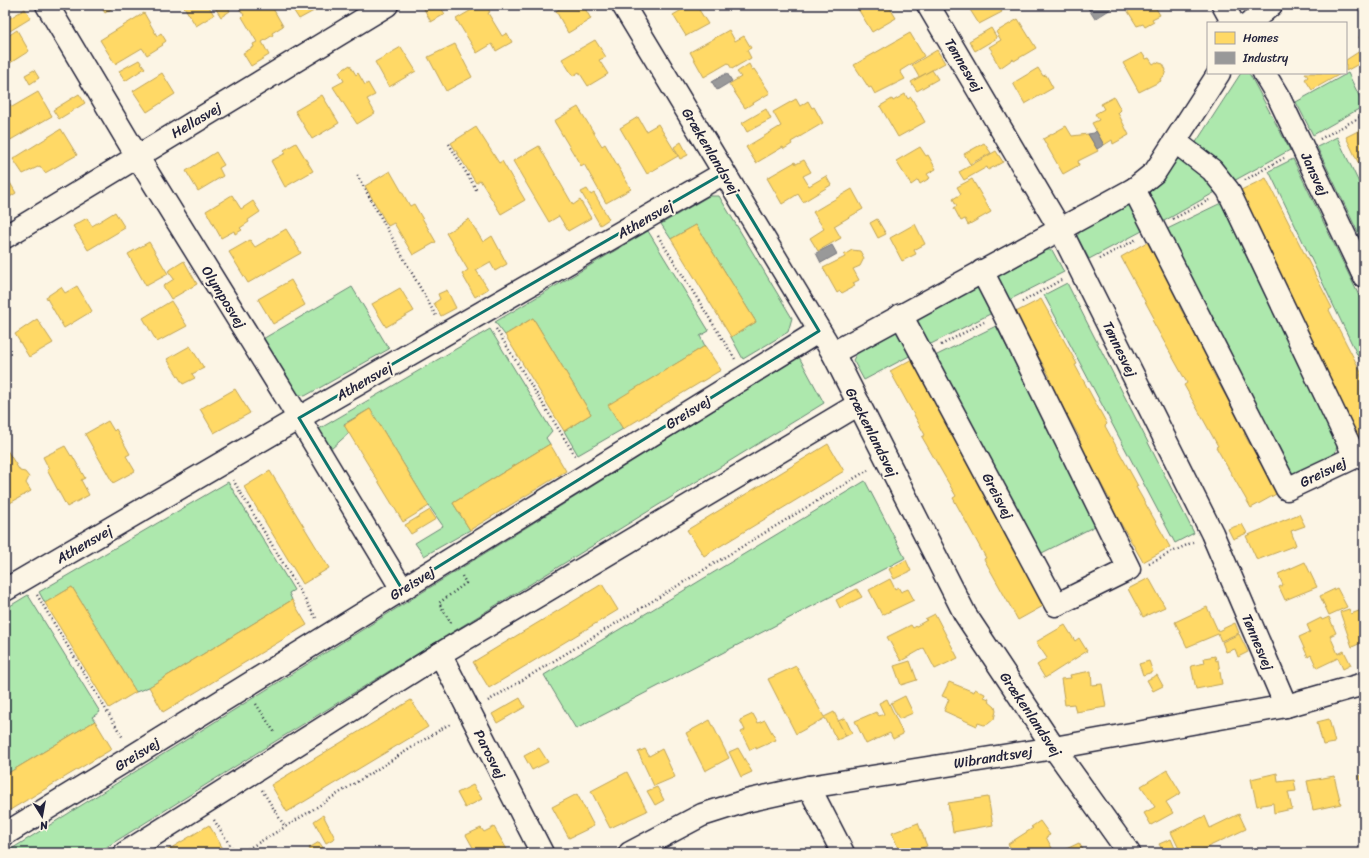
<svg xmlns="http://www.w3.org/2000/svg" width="1369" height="858" font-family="Sriracha,sans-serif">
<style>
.green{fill:#ade8ad;stroke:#688574}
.homes{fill:#ffd966;stroke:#bda259}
.industry{fill:#999;stroke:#75757d}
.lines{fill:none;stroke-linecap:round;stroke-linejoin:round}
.minor-casing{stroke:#22223b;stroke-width:25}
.path{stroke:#22223b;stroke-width:2.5;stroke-dasharray:1 3;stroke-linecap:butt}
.minor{stroke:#fcf5e5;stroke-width:22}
.marked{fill:none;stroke:#0f766e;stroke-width:3;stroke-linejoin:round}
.labels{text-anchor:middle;stroke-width:4;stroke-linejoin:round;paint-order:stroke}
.street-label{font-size:14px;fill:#22223b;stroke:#fcf5e5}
</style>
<rect width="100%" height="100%" fill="#fcf5e5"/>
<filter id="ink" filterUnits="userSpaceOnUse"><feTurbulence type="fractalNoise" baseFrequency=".025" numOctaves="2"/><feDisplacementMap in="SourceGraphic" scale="8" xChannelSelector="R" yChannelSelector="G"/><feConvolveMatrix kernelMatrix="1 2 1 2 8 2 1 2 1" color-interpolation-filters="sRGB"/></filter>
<g filter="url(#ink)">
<g class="green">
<path d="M1241 73H1249L1290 150 1230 183 1193 147Z"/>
<path d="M1348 73 1364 106 1313 135 1296 102Z"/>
<path d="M1337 137 1364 193V245L1317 147Z"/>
<path d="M1180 155 1219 190 1157 225 1145 192 1160 183Z"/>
<path d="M1293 159 1364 306V369L1269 171Z"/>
<path d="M709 196H719L792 318 788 332 743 359 731 337 756 322 696 225 671 239 661 224Z"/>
<path d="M1131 203 1144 230 1089 259 1077 236 1082 229Z"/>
<path d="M1221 203 1337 445 1335 455 1330 463 1289 476 1161 232Z"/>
<path d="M648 231 709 331 700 336 705 346 609 405 623 429 578 455 564 431 591 414 533 318 505 335 495 322Z"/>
<path d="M1046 250H1052L1064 272 1005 302 992 279Z"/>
<path d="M1067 283 1194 533 1175 543 1044 295Z"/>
<path d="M980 286 994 312 925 347 912 321Z"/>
<path d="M352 287 389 349 305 396 296 394 261 340Z"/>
<path d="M996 326 1099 524 1036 556 935 356Z"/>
<path d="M900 328 915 353 864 380 853 360 858 351Z"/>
<path d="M490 329 552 431 546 438 550 444 453 503 470 530 424 556 415 543 443 526 429 506 370 409 344 424 349 433 331 449 319 429Z"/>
<path d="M799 357 824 403 279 739 97 853H5Z"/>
<path d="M865 481 905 558 576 729 544 675Z"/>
<path d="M228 482 294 590 289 593 292 600 149 687 136 692 72 587 45 603 39 592Z"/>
<path d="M28 595 100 712 92 717 95 721 5 775V609Z"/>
</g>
<g class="homes">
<path d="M5 5H8L10 8 5 10Z"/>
<path d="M100 5H117L105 13Z"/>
<path d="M183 5H208L214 15 196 26Z"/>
<path d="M215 5H227L230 11 221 17 214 6Z"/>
<path d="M243 5H256L258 8 263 5H271L283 26 272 33 273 35 262 42 269 55 251 66 243 53 254 47 253 44 257 42 242 17 244 15 239 8Z"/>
<path d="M290 5H322L323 6 299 19Z"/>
<path d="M422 5H439L445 14 431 22Z"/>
<path d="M441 5H453L444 10Z"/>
<path d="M480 5H486L490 12 488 13 502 36 507 33 512 42 496 51 492 44 477 53 456 19Z"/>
<path d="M566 5H583L591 19 568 33 556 11Z"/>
<path d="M690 5H696L708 24 686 36 673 15Z"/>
<path d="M864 5H888L896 18 872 32 858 9Z"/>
<path d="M947 5H956L949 9Z"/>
<path d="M967 5H998L1002 12 979 24Z"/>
<path d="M1124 5H1154L1160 15 1152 19 1154 22 1145 27 1143 24 1137 26Z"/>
<path d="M1361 5H1364V13L1360 7Z"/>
<path d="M25 9 31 18 5 34V21Z"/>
<path d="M144 13 157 36 161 33 166 41 162 44 163 45 147 55 142 48 115 64 100 40Z"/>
<path d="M1018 19 1036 48 1014 61 1013 59 1000 68 991 52H993L989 47 1001 40 996 32Z"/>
<path d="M991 28 997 38 975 51 969 41Z"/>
<path d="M17 30 29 51 7 65 5 63V38Z"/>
<path d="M729 30 735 41 744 36 751 48 747 50 751 58 732 69 728 63 704 77 690 52Z"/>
<path d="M910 33 924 56 900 71 905 79 875 94 871 87 869 88 854 65Z"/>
<path d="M1364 34V46L1359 37Z"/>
<path d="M595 40 606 57 599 60 608 74 588 86 579 72 573 76 562 59Z"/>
<path d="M455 44 472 77 446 91 428 57Z"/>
<path d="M401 47 416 71 389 87 375 62Z"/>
<path d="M937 50 945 63 919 77 912 65Z"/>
<path d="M1360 51 1364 57V61L1346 71V60Z"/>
<path d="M1142 53 1146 59 1149 58 1153 64 1156 62 1163 64 1166 70 1164 76 1160 79 1161 81 1139 92 1123 63Z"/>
<path d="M139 60 145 68 125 81 119 71Z"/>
<path d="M749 64 752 70 754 69 770 93 745 108 729 84 741 77 737 72Z"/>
<path d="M350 65 356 75 358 73 365 85 368 83 375 95 367 99 375 113 357 124 333 87 344 81 339 72Z"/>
<path d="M1038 68 1043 76 1046 75 1053 88 1025 104 1013 83Z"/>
<path d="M34 70 39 78 30 84 25 75Z"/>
<path d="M932 70 938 79 917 91 911 82Z"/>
<path d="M162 73 175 94 147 112 133 91Z"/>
<path d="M1305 73H1342L1312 90 1305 79 1308 77Z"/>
<path d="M38 92 52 116 7 142 5 140V98L12 107Z"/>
<path d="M79 94 85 103 59 119 53 110Z"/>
<path d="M905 94 908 99 911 97 925 122 898 137 880 106 892 99 893 101Z"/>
<path d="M322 95 339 123 312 139 295 111Z"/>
<path d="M1114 97 1121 110 1118 113 1129 135 1113 144 1112 140 1104 145 1092 123 1099 120 1095 114 1104 109 1101 104Z"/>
<path d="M796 99 800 106 808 101 812 108 814 107 823 123 791 142 792 144 784 149 783 147 756 163 746 147 781 126 773 112Z"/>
<path d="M578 107 602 146 605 144 631 189 606 203 584 164 581 166 554 121Z"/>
<path d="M766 109 771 119 747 132 742 123Z"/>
<path d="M638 117 646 131 658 124 678 156 647 174 620 128Z"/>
<path d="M1066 126 1072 136 1088 134 1098 151 1078 161 1079 165 1063 174 1043 139Z"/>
<path d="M476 127 499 163 502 161 525 200 501 214 480 180 476 183 451 143Z"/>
<path d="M1364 128V175L1346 137Z"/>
<path d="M61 129 77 155 45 173 40 166 23 174 13 159Z"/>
<path d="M681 142 688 155 680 159 674 147Z"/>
<path d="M296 143 313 171 285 187 271 161 286 153 284 150Z"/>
<path d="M984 143 991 153 970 164 964 154Z"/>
<path d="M539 146 573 205 580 200 591 218 568 231 559 216 549 222 513 161Z"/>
<path d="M920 147 926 156 928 155 936 169 927 174 930 178 920 184 918 180 911 185 896 161Z"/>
<path d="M996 151 1003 162 988 170 987 167 964 180 959 172Z"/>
<path d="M216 152 224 165 219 168 223 176 198 191 186 171Z"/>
<path d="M804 160 811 172 803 176 809 186 826 176 831 185 803 202 798 194 782 204 767 178 795 162 796 164Z"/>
<path d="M390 171 410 206 414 204 436 242 413 255 394 223 388 226 365 186Z"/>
<path d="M5 174 16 193 5 200Z"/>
<path d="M1266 178 1332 308 1329 310 1362 374 1360 375 1364 382V450L1332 389 1335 387 1301 323 1303 322 1270 257 1272 256 1239 191Z"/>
<path d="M972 179 991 212 968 225 965 219 961 221 954 208 957 206 953 199 961 194 957 187Z"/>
<path d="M587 189 591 195 594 193 609 219 600 225 581 192Z"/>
<path d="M852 189 863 209 834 226 841 238 818 251 810 238 824 229 813 212Z"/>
<path d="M232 195 241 209 253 201 260 212 248 220 249 222 240 228 242 230 235 234 234 231 221 238 206 211Z"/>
<path d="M115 212 125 228 88 250 73 226 87 218 92 226Z"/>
<path d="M469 219 483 242 492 236 507 264 495 271 490 262 476 270 488 289 475 297 462 274 468 270 446 233Z"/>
<path d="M877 219 886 234 878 238 870 223Z"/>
<path d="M915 224 925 244 914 250 916 254 902 261 890 238Z"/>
<path d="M696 225 756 322 731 337 671 239Z"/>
<path d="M286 229 301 253 248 283 229 252 250 240 255 247Z"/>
<path d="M149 242 168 274 146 286 128 254Z"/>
<path d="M1147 242 1182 304 1179 306 1215 369 1212 371 1246 433 1244 434 1278 493 1251 508 1216 447 1218 446 1184 385 1187 383 1152 320 1154 318 1121 257Z"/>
<path d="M852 250 860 251 864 258 860 266 853 269 859 280 853 283 855 286 842 293 840 291 837 293 823 268 845 257 844 255Z"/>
<path d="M184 261 197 284 171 299 163 286 174 279 168 271Z"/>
<path d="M291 280 305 305 273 324 258 299Z"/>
<path d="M77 286 92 311 64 328 46 297 61 287 65 293Z"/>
<path d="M400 288 414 311 386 327 372 304Z"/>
<path d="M447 290 456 308 441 316 434 303 440 299 438 294Z"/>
<path d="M1041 299 1077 364 1075 365 1107 424 1105 426 1138 486 1136 487 1170 547 1143 562 1108 501 1110 500 1077 440 1080 438 1047 379 1050 377 1014 313Z"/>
<path d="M171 301 187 326 157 342 143 318Z"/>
<path d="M533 318 591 414 564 431 505 335Z"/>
<path d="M37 319 53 343 29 357 15 334Z"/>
<path d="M190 346 204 368 192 374 195 378 183 384 167 359Z"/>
<path d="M705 346 721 370 623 429 608 405Z"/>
<path d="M916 357 1045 605 1018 620 984 559 986 558 953 498 956 496 922 437 925 435 890 371Z"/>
<path d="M235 389 250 413 214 433 200 409Z"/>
<path d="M370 409 429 506 403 522 344 425Z"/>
<path d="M108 421 114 431 116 429 130 454 126 456 135 471 113 483 85 434Z"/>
<path d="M550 444 566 471 470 530 453 503Z"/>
<path d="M828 444 844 471 704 556 687 530Z"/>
<path d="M65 446 71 456 72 455 85 478 81 480 89 495 67 507 47 470 49 469 43 457Z"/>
<path d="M5 447 20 471 25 472 29 477 26 483 31 491 10 503 5 494Z"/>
<path d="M270 471 329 568 303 584 244 487Z"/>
<path d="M430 510 436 519 411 534 405 525Z"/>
<path d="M1299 514 1305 526 1291 531 1296 545 1257 560 1246 536Z"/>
<path d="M1242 524 1247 533 1233 539 1228 529Z"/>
<path d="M906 560 911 571 894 579 889 569Z"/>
<path d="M1305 562 1317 587 1285 600 1279 587 1283 585 1278 574Z"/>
<path d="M1149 578 1165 607 1143 617 1128 589Z"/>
<path d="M890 579 895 589 898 587 901 592 908 589 914 600 882 615 869 590Z"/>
<path d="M602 584 618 610 489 688 473 662Z"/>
<path d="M72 587 136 692 109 708 45 603Z"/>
<path d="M1337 588 1347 607 1329 615 1320 596Z"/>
<path d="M857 589 862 597 840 608 836 600Z"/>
<path d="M292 600 307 625 163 712 149 687Z"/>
<path d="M1207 607 1218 631 1235 623 1239 633 1221 641 1218 634 1187 647 1175 622Z"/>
<path d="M1349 609 1351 614 1364 609V646L1363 647 1361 643 1352 647 1340 612Z"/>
<path d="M935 614 958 658 935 669 924 648 901 661 887 637 911 625 913 628 927 620 925 619Z"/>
<path d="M1329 617 1336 633 1330 636 1338 654 1344 651 1351 665 1343 669 1338 658 1317 668 1311 655 1308 657 1299 637 1310 632 1307 625 1321 618 1322 620Z"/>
<path d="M1065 625 1075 641 1079 638 1087 651 1045 678 1037 665 1047 658 1036 642Z"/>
<path d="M1239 634 1248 652 1238 657 1235 649 1226 652 1222 642Z"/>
<path d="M1215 656 1216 661 1218 660 1222 684 1196 689 1191 666 1205 663 1204 658Z"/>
<path d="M910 661 917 680 901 685 894 666Z"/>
<path d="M1149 661 1153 672 1143 675 1139 664Z"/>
<path d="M796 666 824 717 834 712 846 736 837 740 825 718 796 734 768 679Z"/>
<path d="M1091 671 1092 685 1102 684 1106 707 1076 712 1074 704 1065 705 1061 679 1071 678 1070 675Z"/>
<path d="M1157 675 1163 686 1153 691 1147 680Z"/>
<path d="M949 682 974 692 975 689 985 694 984 697 989 699 988 701 995 707 996 711 994 719 988 724 984 725 978 723 977 726 944 711 949 699 942 696Z"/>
<path d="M905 696 913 713 899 719 891 703Z"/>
<path d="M520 698 525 707 497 723 492 714Z"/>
<path d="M887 699 903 734 893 739 890 733 866 744 855 721 876 712 879 716 884 714 879 703Z"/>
<path d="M411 700 428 727 287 812 271 785Z"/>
<path d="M753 714 758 723 765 720 776 740 756 749V747L750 750 741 732 745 730 740 720Z"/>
<path d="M845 718 852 733 846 736 838 721Z"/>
<path d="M1329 719 1335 743 1323 745 1317 722Z"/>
<path d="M710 720 729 758 705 771 686 733Z"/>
<path d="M95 721 112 749 5 813V775Z"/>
<path d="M539 748 548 762 532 770 524 756Z"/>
<path d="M738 748 752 772 741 777 729 752Z"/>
<path d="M645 749 649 756 662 749 675 777 654 786 638 752Z"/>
<path d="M1167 770 1181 793 1166 802 1173 813 1151 825 1144 813 1155 807 1141 786Z"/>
<path d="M627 772 647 811 610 828 591 791Z"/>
<path d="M1277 773 1278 782 1294 780 1296 791 1288 792 1292 809 1274 813 1273 803 1257 806 1251 779Z"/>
<path d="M1364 775V793L1359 776Z"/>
<path d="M1334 776 1341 804 1313 810 1307 781Z"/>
<path d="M473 785 482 799 465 808 457 793Z"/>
<path d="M657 787 664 800 655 805 647 791Z"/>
<path d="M577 794 594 826 569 838 552 807Z"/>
<path d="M988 797 993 825 953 832 948 803Z"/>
<path d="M1239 814 1246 829 1195 853H1181L1171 832 1205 816 1210 828Z"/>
<path d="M323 815 335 838 326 843 314 821Z"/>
<path d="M1040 821 1050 835 1046 837 1053 850 1049 853H1014L1008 844 1033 828 1031 827Z"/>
<path d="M918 823 927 846 922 848 924 853H900L892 833Z"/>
<path d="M209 825 225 852 163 853Z"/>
<path d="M494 827 509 853H476L466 835 481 828 484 832Z"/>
<path d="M1171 839 1177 853H1164L1159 844Z"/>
<path d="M319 842 327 853H312L309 848Z"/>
<path d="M1079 843 1085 853H1063L1062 851Z"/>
<path d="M778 847 781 853H766Z"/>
<path d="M1254 850 1256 853H1247Z"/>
</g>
<g class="industry">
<path d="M1086 5H1109L1111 9 1095 19Z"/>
<path d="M727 73 732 81 717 90 712 82Z"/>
<path d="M1096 131 1104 145 1097 149 1088 134 1094 133Z"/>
<path d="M832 245 837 254 821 263 816 253Z"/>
</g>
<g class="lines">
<defs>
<g id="minor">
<path d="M47 5 137 156 299 418 402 589"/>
<path d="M623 5 833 353 965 614 1054 748 1129 853"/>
<path d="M928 5 1060 229 1212 533 1286 706"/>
<path d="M1223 5 1233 23"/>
<path d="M1250 23 1271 5"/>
<path d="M1264 73 1279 98 1364 276"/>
<path d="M1134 189 1287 489 1355 457 1228 190 1212 170 1176 142"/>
<path d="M5 237 387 5"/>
<path d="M901 315 1056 605 1129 569 1003 312 982 271"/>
<path d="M833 353 1134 189 1155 172 1219 73"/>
<path d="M5 590 299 418 724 173"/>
<path d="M440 654 542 853"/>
<path d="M809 787 843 853"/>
<path d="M5 834 133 756 819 331"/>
<path d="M125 853 440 654 859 404"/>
<path d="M630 853 702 815 746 801 809 787 1054 748 1286 706 1364 684"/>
</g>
</defs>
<use href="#minor" class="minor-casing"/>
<g class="path">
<path d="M1320 139 1364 115"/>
<path d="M449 144 477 191"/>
<path d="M357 175 436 316"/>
<path d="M1245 180 1284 158"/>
<path d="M1173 219 1209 200"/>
<path d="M658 236 735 359"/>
<path d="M1099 259 1137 239"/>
<path d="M1022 302 1061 280"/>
<path d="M496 329 576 457"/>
<path d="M941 345 984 322"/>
<path d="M233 480 316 618"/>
<path d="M1149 563 1193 542"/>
<path d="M37 595 123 738"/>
<path d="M451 623 439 603 466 583 462 576"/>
<path d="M488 701 868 470"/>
<path d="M256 704 275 733"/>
<path d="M262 790 285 827"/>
<path d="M214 820 235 853"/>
<path d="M241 853 285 827 451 723"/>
</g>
<use href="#minor" class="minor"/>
</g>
</g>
<path class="marked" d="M724 173 819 331 402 589 299 418Z"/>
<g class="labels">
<g class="street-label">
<text transform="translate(964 65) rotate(59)" y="5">Tønnesvej</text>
<text transform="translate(196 120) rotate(-31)" y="5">Hellasvej</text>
<text transform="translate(711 151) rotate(59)" y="5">Grækenlandsvej</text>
<text transform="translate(1315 174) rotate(65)" y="5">Jansvej</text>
<text transform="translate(645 219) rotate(-30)" y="5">Athensvej</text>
<text transform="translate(224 297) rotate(58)" y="5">Olymposvej</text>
<text transform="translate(1120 349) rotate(64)" y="5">Tønnesvej</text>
<text transform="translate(364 381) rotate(-30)" y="5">Athensvej</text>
<text transform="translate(688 412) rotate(-32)" y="5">Greisvej</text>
<text transform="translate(872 432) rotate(63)" y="5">Grækenlandsvej</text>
<text transform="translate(1323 472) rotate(-26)" y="5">Greisvej</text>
<text transform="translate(998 496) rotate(62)" y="5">Greisvej</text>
<text transform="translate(84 544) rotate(-30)" y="5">Athensvej</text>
<text transform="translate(412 583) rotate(-32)" y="5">Greisvej</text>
<text transform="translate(1258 642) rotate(67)" y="5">Tønnesvej</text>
<text transform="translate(1031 714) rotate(56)" y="5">Grækenlandsvej</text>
<text transform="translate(137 754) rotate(-32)" y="5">Greisvej</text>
<text transform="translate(490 754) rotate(63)" y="5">Parosvej</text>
<text transform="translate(993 757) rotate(-9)" y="5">Wibrandtsvej</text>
</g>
</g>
<rect width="1369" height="858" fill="none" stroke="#fcf5e5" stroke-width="20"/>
<rect x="10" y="10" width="1349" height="838" fill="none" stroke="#22223b" stroke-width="1.5" filter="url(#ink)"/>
<rect x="1207" y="22" width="140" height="52" fill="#fcf5e5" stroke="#a5a1a1"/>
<rect x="1215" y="32" width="20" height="12" fill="#ffd966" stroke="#a5a1a1"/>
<text x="1243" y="42" font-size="12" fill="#22223b">Homes</text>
<rect x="1215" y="52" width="20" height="12" fill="#999999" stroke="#a5a1a1"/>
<text x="1243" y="62" font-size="12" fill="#22223b">Industry</text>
<g transform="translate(42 816) rotate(169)" stroke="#fcf5e5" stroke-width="3" paint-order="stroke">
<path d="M0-3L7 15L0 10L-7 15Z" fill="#22223b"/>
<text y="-6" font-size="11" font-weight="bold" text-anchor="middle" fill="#22223b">N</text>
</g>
</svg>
